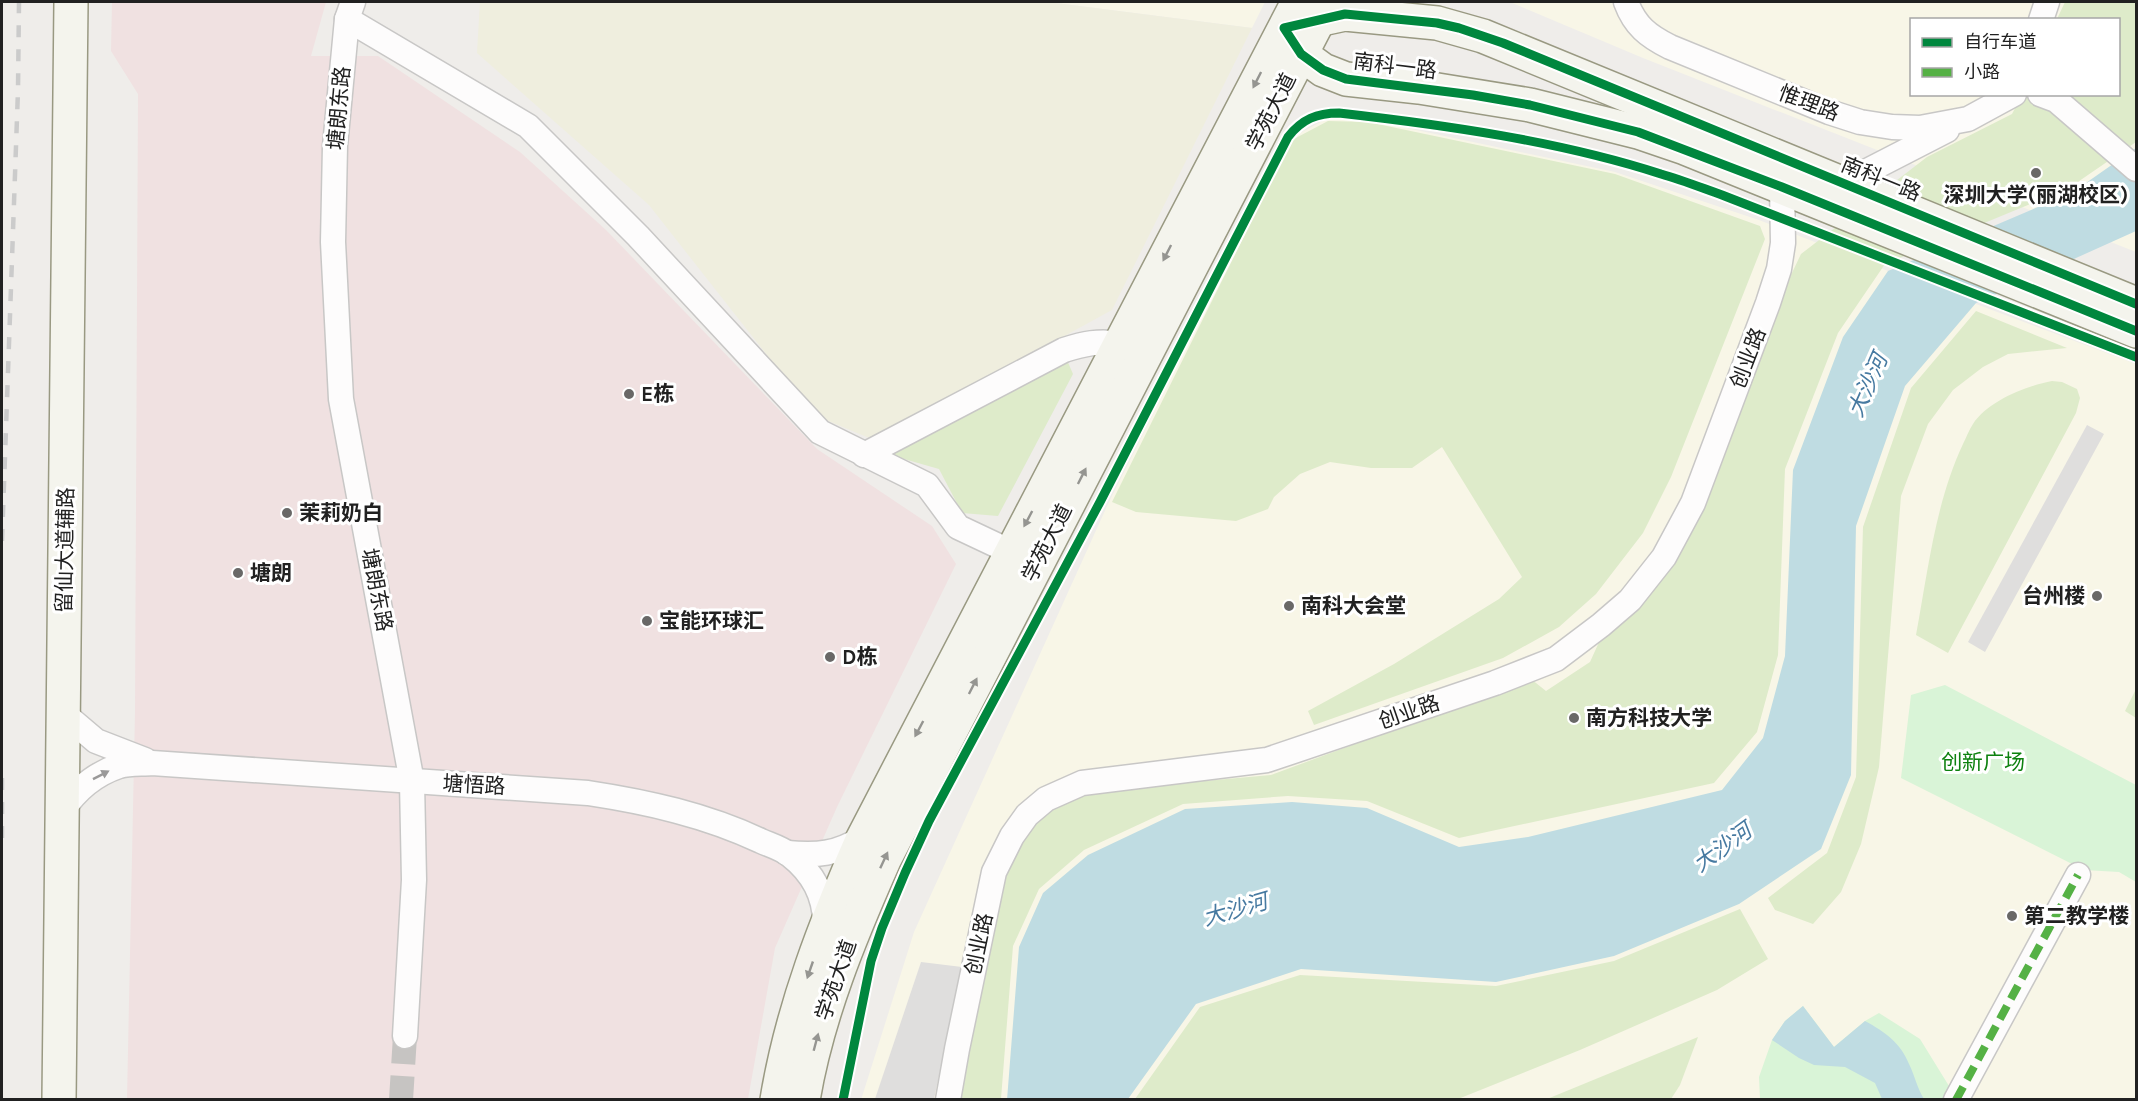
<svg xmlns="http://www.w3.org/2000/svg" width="2138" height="1101" font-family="Karla,'Noto Sans SC',sans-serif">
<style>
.commercial{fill:#f0e1e1}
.education{fill:#f8f6e7;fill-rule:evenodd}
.farmland{fill:#efeede}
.grass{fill:#deebca}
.park{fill:#d9f4d7}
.parking{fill:#dfdedd}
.water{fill:#bfdce2}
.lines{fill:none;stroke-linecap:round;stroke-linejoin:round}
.street-tunnel{stroke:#c6c4c2;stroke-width:24;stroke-dasharray:24 12;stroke-linecap:butt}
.street-casing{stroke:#c8c7c6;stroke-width:27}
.secondary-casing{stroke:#999982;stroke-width:36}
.street{stroke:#fdfcfc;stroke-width:24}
.secondary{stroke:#f4f4ed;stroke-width:33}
.rail{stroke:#cbcbcb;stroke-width:4.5;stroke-dasharray:12 12;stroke-linecap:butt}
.quiet{stroke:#55b145;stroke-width:8;stroke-dasharray:15 8;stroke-linecap:butt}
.cycleway-casing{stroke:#fff;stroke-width:13}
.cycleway{stroke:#00873e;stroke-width:9}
.oneway{fill:#959591}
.oneway2{fill:#9a9999}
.poi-dot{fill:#696867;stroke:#fff;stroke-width:2}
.labels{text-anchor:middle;stroke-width:6;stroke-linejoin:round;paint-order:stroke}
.street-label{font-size:21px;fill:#212121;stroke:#fff}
.poi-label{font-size:21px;font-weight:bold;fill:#212121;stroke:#fff;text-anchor:start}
.park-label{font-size:21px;fill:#0d810f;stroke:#fff}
.water-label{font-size:22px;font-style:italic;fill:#477aa1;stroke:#fff}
</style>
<rect width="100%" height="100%" fill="#efedea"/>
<path class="commercial" d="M112 2H326L311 56H378L520 152 606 230 817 449 932 526 956 564 837 807 775 948 748 1099H127L135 712 138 94 111 51Z"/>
<g class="education">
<path d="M1048 2H1265L1252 28Z"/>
<path d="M1510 2H2136V252L1643 58ZM1912 20H2118V94H1912Z"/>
<path d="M1326 119 1369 120 1615 172 1759 220 1888 271 2136 364V1099L861 1100 914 932 1108 504 1291 138Z"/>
</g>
<path class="farmland" d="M480 2H1048L1252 28 1112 310 874 440 814 415 649 205 477 53Z"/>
<g class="grass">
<path d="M2065 2H2136V142L2069 188 1885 264 1838 333 1785 469 1778 655 1757 732 1714 783 1459 838 1367 801 1288 796 1183 804 1084 850 1039 889 1013 946 1001 1099 958 1100 1003 872 1018 839 1049 808 1082 792 1271 775 1531 679 1546 691 1590 662 1605 629 1634 605 1801 254 1927 157 2012 114 2022 95 2118 94V20L2057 19Z"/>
<path d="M1328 121 1368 122 1615 174 1760 226 1765 239 1671 477 1643 533 1596 594 1559 627 1503 658 1314 725 1308 711 1394 664 1499 599 1522 577 1442 447 1412 468H1371L1330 462 1300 474 1274 497 1268 509 1236 521 1136 512 1112 502 1292 140Z"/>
<path d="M1976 311 2067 348 2008 354 1983 367 1953 390 1928 424 1901 496 1879 767 1861 844 1841 892 1813 924 1775 910 1768 898 1827 853 1856 777 1863 527 1911 388Z"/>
<path d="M1067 360 1073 374 998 516 962 513 939 469 890 455Z"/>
<path d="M2052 381 2062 382 2077 389 2080 398 2076 413 1948 653 1916 635C1928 571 1935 504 1963 444 1966 438 1969 430 1973 424 1988 401 2026 386 2052 381Z"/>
<path d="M2136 689V718L2125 711Z"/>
<path d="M1740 909 1768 959 1717 990 1580 1050 1458 1099H1135L1200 1007 1300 975 1496 986 1614 961Z"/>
<path d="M1698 1037 1680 1085 1671 1099H1547Z"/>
</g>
<g class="park">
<path d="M1945 685 2136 785V882L2119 872 2084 870 1901 778 1911 695Z"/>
<path d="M1803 1006 1834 1047 1865 1021 1879 1013 1920 1039 1957 1099H1760L1759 1077 1772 1040 1785 1021Z"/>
</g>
<g class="parking">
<path d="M2087 425 2104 434 1985 652 1968 642Z"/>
<path d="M921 962 962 967 934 1099H875Z"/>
</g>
<g class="water">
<path d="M2136 148V231L1976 303 1905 386 1856 526 1851 775 1821 849 1739 904 1614 956 1496 982 1301 969 1196 1004 1128 1099 1007 1100 1019 947 1043 893 1088 855 1185 809 1292 802 1367 808 1459 847 1528 837 1722 790 1763 738 1785 656 1793 470 1843 337 1888 271 2073 192Z"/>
<path d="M1803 1006 1834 1047 1865 1021C1885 1032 1900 1042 1909 1064 1915 1076 1917 1088 1924 1099H1882L1875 1083 1845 1067 1814 1065 1799 1058 1772 1040 1785 1021Z"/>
</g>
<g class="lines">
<path class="street-tunnel" d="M401 1100 405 1036"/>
<defs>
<g id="street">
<path d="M353 2 347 19 335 146 333 242 341 399 412 782 414 880 405 1036"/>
<path d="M1626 2C1635 26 1648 36 1670 47L1829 112 1860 122 1892 127 1920 128 1968 119 2014 94"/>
<path d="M347 19 528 126 638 236 820 432 927 485 958 527 1011 552"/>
<path d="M2041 20 2047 2"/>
<path d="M2040 94 2056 100 2136 169"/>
<path d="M1844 183 1947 130"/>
<path d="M864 455 1064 350C1083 344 1099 340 1120 344"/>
<path d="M63 713 96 741 145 760"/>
<path d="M62 811C76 790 95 774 119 766 129 763 142 764 152 763L588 793C647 802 706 815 761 841 770 845 781 848 790 855 813 873 826 896 825 926"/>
<path d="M787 853C818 856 836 854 863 838"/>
<path d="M948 1100 957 1049 994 872 1012 836 1027 815 1046 799 1082 783 1267 760 1495 683 1556 659 1601 625 1630 600 1664 557 1693 503 1768 303 1779 269 1783 243 1782 187"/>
<path d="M1956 1100 2078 875"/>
</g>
<g id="secondary">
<path d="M1303 23 1345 14 1437 23 1483 36 2136 304"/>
<path d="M1290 37 1301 54 1323 70 1346 79 1419 87 1530 105 1638 132 1685 148 2136 331"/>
<path d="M59 1100 71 2"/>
<path d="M777 1100C792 1008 826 922 863 838L1298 2"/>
<path d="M803 1100C817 1016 850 937 884 860L1328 2"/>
</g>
</defs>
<use href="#street" class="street-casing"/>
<use href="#secondary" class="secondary-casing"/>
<use href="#street" class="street"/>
<use href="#secondary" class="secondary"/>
<g class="rail">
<path d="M2 541 18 90 19 2"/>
<path d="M2 778V841"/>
</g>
<path class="quiet" d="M1956 1100 2078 875"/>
<defs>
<g id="cycleway">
<path d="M2136 304 1503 43 1459 28 1437 23 1345 14 1284 28 1301 54 1323 70 1346 79 1473 95 1530 105 1638 132 1782 187 2136 331"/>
<path d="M843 1100 871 961 882 928 905 873 929 821 1100 502 1288 137C1302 119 1317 113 1339 113 1445 125 1559 141 1661 174 1682 180 1702 188 1722 195L2136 357"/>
</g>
</defs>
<use href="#cycleway" class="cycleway-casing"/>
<use href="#cycleway" class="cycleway"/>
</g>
<defs><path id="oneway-solid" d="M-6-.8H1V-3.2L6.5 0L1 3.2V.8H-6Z" transform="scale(1.5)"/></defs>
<g class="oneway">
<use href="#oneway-solid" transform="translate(1257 80) rotate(117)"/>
<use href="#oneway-solid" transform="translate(1167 253) rotate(117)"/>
<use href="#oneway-solid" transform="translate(1082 476) rotate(-63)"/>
<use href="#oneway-solid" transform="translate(1028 519) rotate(118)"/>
<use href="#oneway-solid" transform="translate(973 686) rotate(-63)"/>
<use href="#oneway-solid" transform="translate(919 729) rotate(118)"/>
<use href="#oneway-solid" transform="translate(884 860) rotate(-65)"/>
<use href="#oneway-solid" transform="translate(810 970) rotate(109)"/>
<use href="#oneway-solid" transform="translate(816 1042) rotate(-75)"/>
</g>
<use class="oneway2" href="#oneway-solid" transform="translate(101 775) rotate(-27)"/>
<g class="poi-dot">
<circle cx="2036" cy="173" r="6"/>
<circle cx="629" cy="394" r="6"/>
<circle cx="287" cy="513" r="6"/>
<circle cx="238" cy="573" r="6"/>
<circle cx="2097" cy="596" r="6"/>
<circle cx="1289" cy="606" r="6"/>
<circle cx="647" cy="621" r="6"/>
<circle cx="830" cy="657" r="6"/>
<circle cx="1574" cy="718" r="6"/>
<circle cx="2012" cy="916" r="6"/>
</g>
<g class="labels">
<g class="street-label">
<text transform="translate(1395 66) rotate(7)" y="7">南科一路</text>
<text transform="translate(1809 103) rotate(21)" y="7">惟理路</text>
<text transform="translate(339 108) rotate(-85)" y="7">塘朗东路</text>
<text transform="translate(1271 112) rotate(-63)" y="7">学苑大道</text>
<text transform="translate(1881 179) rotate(22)" y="7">南科一路</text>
<text transform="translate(1748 358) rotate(-69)" y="7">创业路</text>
<text transform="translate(1047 543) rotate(-63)" y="7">学苑大道</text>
<text transform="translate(65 550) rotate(-89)" y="7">留仙大道辅路</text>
<text transform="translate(377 590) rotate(79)" y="7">塘朗东路</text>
<text transform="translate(1409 712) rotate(-19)" y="7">创业路</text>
<text transform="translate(474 785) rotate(3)" y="7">塘悟路</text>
<text transform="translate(979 944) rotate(-78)" y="7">创业路</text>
<text transform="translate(836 980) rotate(-71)" y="7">学苑大道</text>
</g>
<g class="poi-label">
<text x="2036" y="202" text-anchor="middle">深圳大学(丽湖校区)</text>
<text x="641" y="401">E栋</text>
<text x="299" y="520">茉莉奶白</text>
<text x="250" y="580">塘朗</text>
<text x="2085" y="603" text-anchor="end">台州楼</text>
<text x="1301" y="613">南科大会堂</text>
<text x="659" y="628">宝能环球汇</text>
<text x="842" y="664">D栋</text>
<text x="1586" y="725">南方科技大学</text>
<text x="2024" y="923">第二教学楼</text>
</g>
<g class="park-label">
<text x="1983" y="769">创新广场</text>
</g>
<g class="water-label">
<text transform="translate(1867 385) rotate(-66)" y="8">大沙河</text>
<text transform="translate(1722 847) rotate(-36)" y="8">大沙河</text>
<text transform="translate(1235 909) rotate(-16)" y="8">大沙河</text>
</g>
</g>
<rect width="2138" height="1101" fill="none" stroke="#212121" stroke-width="6"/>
<rect x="1910" y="18" width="210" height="78" fill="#ffffff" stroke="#a6a6a6" stroke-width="1.5"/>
<rect x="1922" y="38" width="30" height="9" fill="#00873e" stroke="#a6a6a6" stroke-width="1.5"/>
<text x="1964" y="48" font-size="18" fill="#212121">自行车道</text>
<rect x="1922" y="68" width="30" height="9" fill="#55b145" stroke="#a6a6a6" stroke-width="1.5"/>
<text x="1964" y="78" font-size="18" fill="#212121">小路</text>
</svg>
